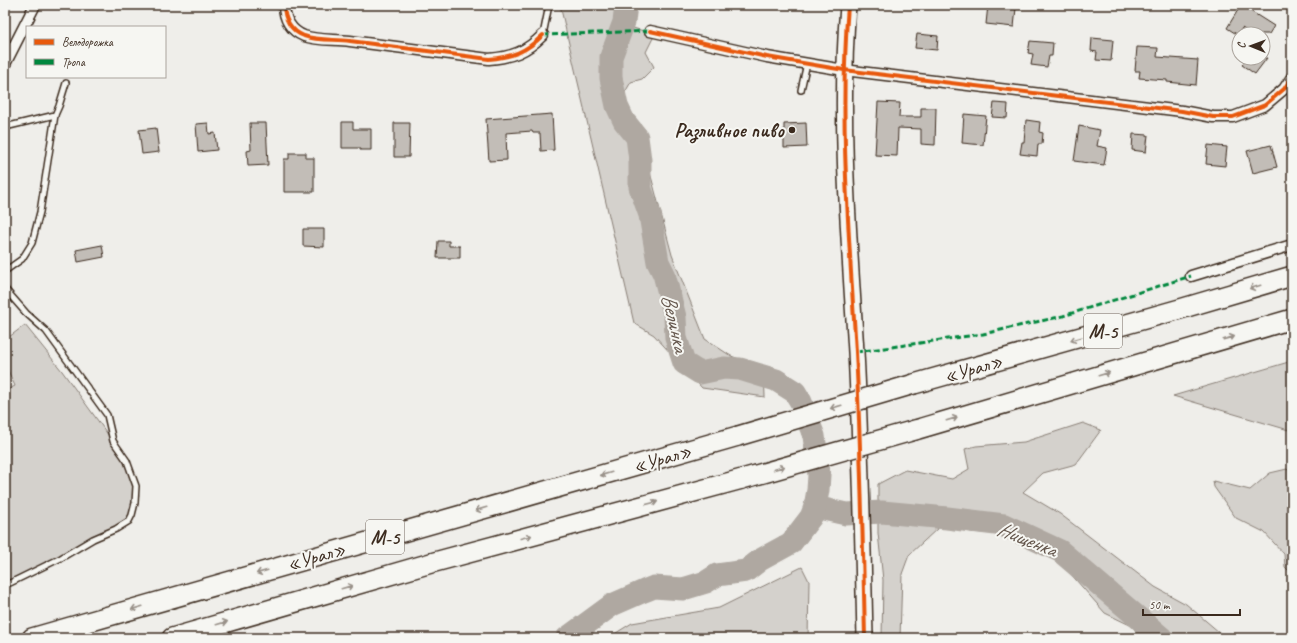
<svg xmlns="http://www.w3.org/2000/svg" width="1297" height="643" font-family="Caveat,sans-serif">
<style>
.green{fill:#d4d1cc;stroke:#887e75}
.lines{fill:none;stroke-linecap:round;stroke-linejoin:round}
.river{stroke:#afa8a1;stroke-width:23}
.building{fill:#c2bdb7;stroke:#3b2a1e}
.lane-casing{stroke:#3b2a1e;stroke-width:8}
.street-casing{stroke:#3b2a1e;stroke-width:13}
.secondary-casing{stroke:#3b2a1e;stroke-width:18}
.highway-casing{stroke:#3b2a1e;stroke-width:22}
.lane{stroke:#f6f6f2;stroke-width:5}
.street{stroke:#f6f6f2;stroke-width:10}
.secondary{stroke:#f6f6f2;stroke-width:15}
.highway{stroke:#f6f6f2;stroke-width:19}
.highway-bridge-casing{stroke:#3b2a1e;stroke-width:22;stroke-linecap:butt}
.highway-bridge{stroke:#f6f6f2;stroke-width:19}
.quiet{stroke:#00873e;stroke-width:3;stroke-dasharray:6 3;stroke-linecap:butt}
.cycleway-casing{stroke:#f6f6f2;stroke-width:6}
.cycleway{stroke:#e8590c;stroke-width:4}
.oneway{stroke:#989088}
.poi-dot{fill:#3b2a1e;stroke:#f6f6f2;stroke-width:1.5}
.labels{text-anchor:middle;stroke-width:4;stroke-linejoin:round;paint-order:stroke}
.shield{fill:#f6f6f2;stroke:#73675e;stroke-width:1}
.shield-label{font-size:19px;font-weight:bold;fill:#3b2a1e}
.poi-label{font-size:20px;font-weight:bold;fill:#3b2a1e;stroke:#f6f6f2;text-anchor:end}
.street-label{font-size:20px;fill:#3b2a1e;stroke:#f6f6f2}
.water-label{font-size:21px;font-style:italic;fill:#64564c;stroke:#f6f6f2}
</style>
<rect width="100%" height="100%" fill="#efeeea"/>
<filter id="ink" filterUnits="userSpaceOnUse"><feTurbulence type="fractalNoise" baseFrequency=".025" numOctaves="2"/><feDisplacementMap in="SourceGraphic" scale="8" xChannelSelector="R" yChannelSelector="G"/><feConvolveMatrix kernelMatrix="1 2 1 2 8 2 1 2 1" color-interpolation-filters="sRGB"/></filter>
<g filter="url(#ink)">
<g class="green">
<path d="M560 5H630L633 28 655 34 646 52 654 67 642 79 631 82 624 94 647 161 672 255 705 339 731 356 764 368 765 397 702 388 654 335 634 323Z"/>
<path d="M25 325 62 371 127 461 136 486 135 503 129 521 5 583V391L15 386 5 364V340Z"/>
<path d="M1292 361V431L1173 396Z"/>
<path d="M1083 423 1101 430 1076 464 1043 473 1023 492 1060 514 1155 587 1186 604 1226 638H1141L1132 626 1105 613 1061 563 1046 555 995 534 971 532 954 528H938L909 555 902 574 900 638H882L883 580 878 533V484L905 470 952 479 969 469 965 449 976 446 1024 442Z"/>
<path d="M1287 469 1292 474V574L1285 567 1284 554 1264 532 1236 518 1214 487 1213 481 1250 490 1270 473Z"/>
<path d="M802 567 809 581 808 638H608L632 623 719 608Z"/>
</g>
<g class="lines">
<g class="river">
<path d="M815 507 846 514 882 512 947 518 1004 525 1060 551 1162 638"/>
<path d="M567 638 612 605 644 591 654 587 683 589 706 582 717 575 746 571 760 560 791 543 811 517 815 507 818 490 819 475 814 436 801 402 795 392 776 380 740 369 724 368 700 373 684 363 676 338 675 317 664 274 658 262 650 215 640 187V160L637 137 624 121 617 106 611 78V57L624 22 626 5"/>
</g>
</g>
<g class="building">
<path d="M988 5 1016 8 1014 27 986 24Z"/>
<path d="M1241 5 1274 26 1269 34H1251L1242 28 1238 35 1227 28Z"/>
<path d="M917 34 938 36 937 50 915 48Z"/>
<path d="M1092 38 1113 40 1111 61 1096 60 1097 52 1091 51Z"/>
<path d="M1030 41 1053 43 1052 56H1049L1047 67 1031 65 1033 54 1028 53Z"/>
<path d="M1137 47 1158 48 1157 57 1198 60 1196 85 1167 82V80L1139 78 1140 71H1135Z"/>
<path d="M1248 58H1267L1255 74 1242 65Z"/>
<path d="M878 102 900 103 899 117H921V108H936L935 145 921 144V129L898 128 897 156 875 155Z"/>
<path d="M994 103 1008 104 1007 118 992 117Z"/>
<path d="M552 114 554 150 541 151 540 133H533L532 131 506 133 507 160 489 161 486 119Z"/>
<path d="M964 114 986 116 983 145 962 143Z"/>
<path d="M1026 120 1040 122 1039 132 1043 133 1042 144H1038L1037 156 1020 154 1022 142H1024Z"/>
<path d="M342 122H353V129H371V150H360V148H342Z"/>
<path d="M208 123 209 134 215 133 217 150 198 152 196 124Z"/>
<path d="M250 123H266L268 165 248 166 247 151 251 150Z"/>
<path d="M394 123H410L409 157H394Z"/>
<path d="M806 123 807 147 784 148V124Z"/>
<path d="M1079 126 1100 130 1097 146 1107 148 1104 165 1074 161Z"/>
<path d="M156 128 159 152 142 154 139 130Z"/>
<path d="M1133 134 1148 135 1146 152 1132 150Z"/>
<path d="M1208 145 1227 147 1225 166 1206 164Z"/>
<path d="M1271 145 1277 167 1253 173 1247 151Z"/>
<path d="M289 153H306V158H314V192H284V159H289Z"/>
<path d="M303 229H324V247L303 246Z"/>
<path d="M438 241H449V246H460V258H437Z"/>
<path d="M102 245 104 257 78 262 76 250Z"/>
</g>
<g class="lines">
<defs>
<g id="lane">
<path d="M543 35 549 5"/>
<path d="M801 90 807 63"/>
<path d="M5 127 55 115 59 106 66 83"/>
<path d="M5 271 22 259 32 243 40 212 55 115"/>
<path d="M5 289 26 313 46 331 107 415 113 441 127 461 136 486 135 503 132 515 129 521 116 529 93 539 61 558 10 583H5"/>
</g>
<g id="street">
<path d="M284 5C284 19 291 31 304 36 318 41 335 39 350 41 396 47 442 53 489 59 512 57 526 52 543 35"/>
<path d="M650 31 767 57 844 70 1182 111 1213 117H1233L1265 105 1284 89 1292 77"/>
<path d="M5 64 35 5"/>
<path d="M1191 276 1292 245"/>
</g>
<path id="secondary" d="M848 5C839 120 849 236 856 352 861 447 863 543 865 638"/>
<g id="highway">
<path d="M914 384 1180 309 1292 276"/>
<path d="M915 430 1292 319"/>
<path d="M32 638 738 436"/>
<path d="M172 638 431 563 742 479"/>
</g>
</defs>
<use href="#lane" class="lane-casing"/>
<use href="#street" class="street-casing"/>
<use href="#secondary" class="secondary-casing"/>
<use href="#highway" class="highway-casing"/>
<use href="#lane" class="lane"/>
<use href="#street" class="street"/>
<use href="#secondary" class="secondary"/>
<use href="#highway" class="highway"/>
<defs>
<g id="highway-bridge">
<path d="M738 436 914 384"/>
<path d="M742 479 915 430"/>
</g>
</defs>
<use href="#highway-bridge" class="highway-bridge-casing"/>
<use href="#highway-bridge" class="highway-bridge"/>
<g class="quiet">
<path d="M543 35 650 31"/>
<path d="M856 352 983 334 1063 316 1191 276"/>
</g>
<defs>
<g id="cycleway">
<path d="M284 5C284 19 291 31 304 36 318 41 335 39 350 41 396 47 442 53 489 59 512 57 526 52 543 35"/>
<path d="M848 5C839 120 849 236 856 352 861 447 863 543 865 638"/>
<path d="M650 31 767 57 844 70 1182 111 1213 117H1233L1265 105 1284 89 1292 77"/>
</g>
</defs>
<use href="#cycleway" class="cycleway-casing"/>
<use href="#cycleway" class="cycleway"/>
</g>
<defs><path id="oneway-shaft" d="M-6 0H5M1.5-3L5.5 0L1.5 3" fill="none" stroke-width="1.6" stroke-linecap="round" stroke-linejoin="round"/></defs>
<g class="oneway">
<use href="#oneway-shaft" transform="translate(1255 287) rotate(163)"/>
<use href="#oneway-shaft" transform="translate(1229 338) rotate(-16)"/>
<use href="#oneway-shaft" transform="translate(1076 339) rotate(164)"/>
<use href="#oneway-shaft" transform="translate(1104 374) rotate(-16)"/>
<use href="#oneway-shaft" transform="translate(836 407) rotate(164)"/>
<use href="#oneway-shaft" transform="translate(952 419) rotate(-16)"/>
<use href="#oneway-shaft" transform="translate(779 468) rotate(-16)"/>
<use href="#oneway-shaft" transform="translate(606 474) rotate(164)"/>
<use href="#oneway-shaft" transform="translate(652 503) rotate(-15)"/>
<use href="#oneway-shaft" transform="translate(481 509) rotate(164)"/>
<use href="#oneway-shaft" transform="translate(526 537) rotate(-15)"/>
<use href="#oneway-shaft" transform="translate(262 572) rotate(164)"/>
<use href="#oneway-shaft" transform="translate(347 587) rotate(-16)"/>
<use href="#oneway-shaft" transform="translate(137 608) rotate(164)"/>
<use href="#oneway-shaft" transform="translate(222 623) rotate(-16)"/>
</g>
</g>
<circle class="poi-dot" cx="792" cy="130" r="4"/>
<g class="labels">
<g class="shield">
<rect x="1084" y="314" width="38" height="34" rx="3"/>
<rect x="366" y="520" width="38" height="34" rx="3"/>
</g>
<g class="shield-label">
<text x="1103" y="338">М-5</text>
<text x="385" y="544">М-5</text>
</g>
<g class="poi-label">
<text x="784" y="137">Разливное пиво</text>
</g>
<g class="street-label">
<text transform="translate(973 368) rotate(-16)" y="7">«Урал»</text>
<text transform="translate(662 458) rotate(-16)" y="7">«Урал»</text>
<text transform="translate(316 556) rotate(-16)" y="7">«Урал»</text>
</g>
<g class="water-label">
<text transform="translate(675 323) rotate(77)" y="7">Велинка</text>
<text transform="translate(1027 539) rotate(22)" y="7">Нищенка</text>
</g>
</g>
<rect width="1297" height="643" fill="none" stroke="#f6f6f2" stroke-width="20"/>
<rect x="10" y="10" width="1277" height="623" fill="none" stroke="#3b2a1e" stroke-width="1.5" filter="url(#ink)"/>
<rect x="26" y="26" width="140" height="52" fill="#f6f6f2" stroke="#aba49d"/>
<rect x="34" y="39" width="20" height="6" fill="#e8590c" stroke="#aba49d"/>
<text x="62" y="46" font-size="12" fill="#3b2a1e">Велодорожка</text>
<rect x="34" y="59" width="20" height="6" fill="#00873e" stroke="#aba49d"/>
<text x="62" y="66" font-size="12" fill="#3b2a1e">Тропа</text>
<g transform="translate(1251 46) rotate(271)"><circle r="19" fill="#f6f6f2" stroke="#aba49d"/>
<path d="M0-3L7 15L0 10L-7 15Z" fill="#3b2a1e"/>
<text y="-6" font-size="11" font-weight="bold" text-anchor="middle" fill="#3b2a1e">С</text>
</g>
<path d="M1143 609v6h97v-6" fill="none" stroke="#3b2a1e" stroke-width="2"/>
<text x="1149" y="609" font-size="12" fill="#3b2a1e" stroke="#f6f6f2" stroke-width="3" paint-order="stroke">50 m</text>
</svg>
